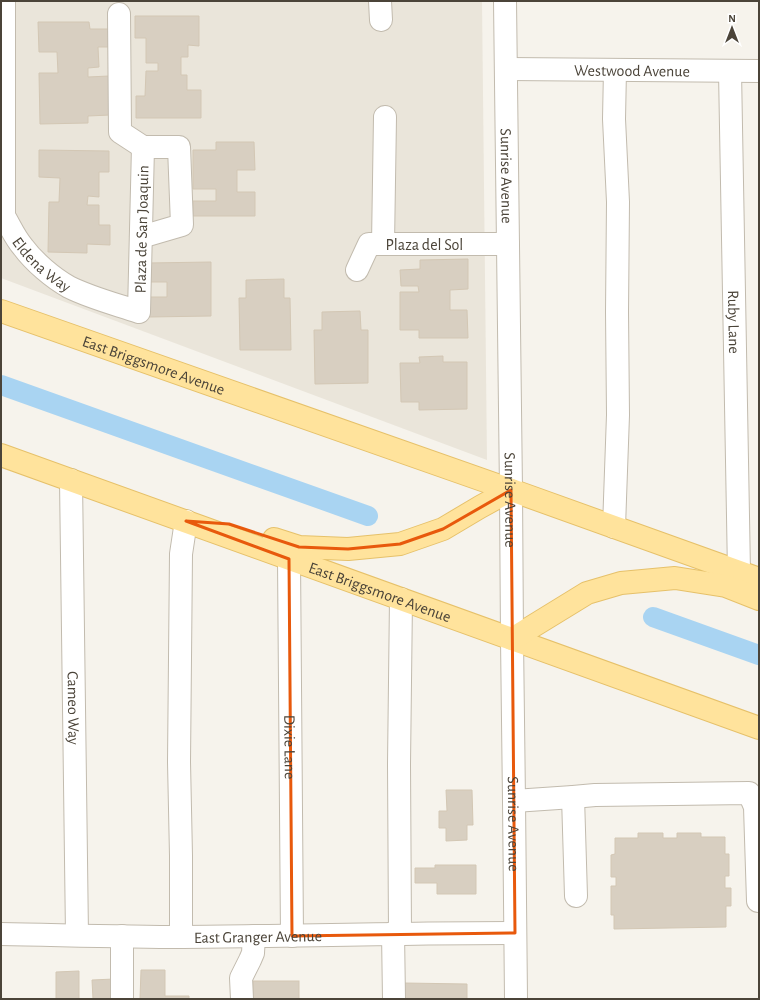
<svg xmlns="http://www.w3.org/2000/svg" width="760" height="1000" font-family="'Alegreya Sans',sans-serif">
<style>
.residential{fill:#eae5da}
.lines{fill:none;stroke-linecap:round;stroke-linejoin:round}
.canal{stroke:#a9d4f2;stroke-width:20}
.building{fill:#d8cfc1;stroke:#d3c7b4}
.minor-casing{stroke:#c2bbae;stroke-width:24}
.major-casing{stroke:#e6c16a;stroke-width:24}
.minor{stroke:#fff;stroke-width:22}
.major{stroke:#ffe39c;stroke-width:22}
.marked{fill:none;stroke:#e8590c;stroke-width:3;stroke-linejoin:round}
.labels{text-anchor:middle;stroke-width:3.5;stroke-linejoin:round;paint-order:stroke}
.street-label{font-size:16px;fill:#4b4439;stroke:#fff}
</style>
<rect width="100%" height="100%" fill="#f6f3ec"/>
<path class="residential" d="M11 1H482L487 460 1 278V230Z"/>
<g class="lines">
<g class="canal">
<path d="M1 385 368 516"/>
<path d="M653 617 759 655"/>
</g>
</g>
<g class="building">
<path d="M135 16H199V46L188 45V57H181V75H187V90H201V118H136V96H145L146 71H158V63H146V38H135Z"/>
<path d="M38 22H89L90 29H110V47H98L99 67 88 68V77L109 76 110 115 88 116V123L40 124 39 73H58L57 52H39Z"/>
<path d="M216 142H254L255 170H237V192H255V216H193V201H216V189H193V150H216Z"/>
<path d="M39 150 109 151V172H99V197L88 196 87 205H99V225H110V245L87 244V253L48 252 49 202H59L60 178 39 177Z"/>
<path d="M468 259V289L450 290V310H467L468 338H419V330H400V292H419L418 286H401L400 270 420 269V260Z"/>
<path d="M211 262V316L149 317V297H167V282H148V263Z"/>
<path d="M284 279V298H290L291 350H240L239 298H246V280Z"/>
<path d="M360 311 361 330H368V383L315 384 314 330H322V312Z"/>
<path d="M443 356V362H467V409L419 410V402H401L400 363H420L419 357Z"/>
<path d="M446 790H472L473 825H467V840L446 841V828H439V811H447Z"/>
<path d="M638 833H663V838H677V833H701V837H725V854H729V876H725V888H731V906H726V927L614 929V915H611V886H616V877H611V855L615 854V838H638Z"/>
<path d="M435 865H476V894H437V883H415V868H435Z"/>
<path d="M141 970H165V996H189V999H140Z"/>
<path d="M79 971V999H56V972Z"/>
<path d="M114 979V999H93L92 980Z"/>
<rect x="253" y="981" width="46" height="18"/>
<path d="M404 983 467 984V999H404Z"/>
</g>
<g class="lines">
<defs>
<g id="minor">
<path id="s1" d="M4 1V216C10 226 15 238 23 247 34 262 53 278 69 287 91 298 115 304 139 312L143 147"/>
<path d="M380 1 381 20"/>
<path id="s2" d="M505 1 511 490 512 639 514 801 516 999"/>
<path d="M119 14 120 132 143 147H179L182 225 141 237"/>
<path id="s3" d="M506 69 759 71"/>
<path id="s4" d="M730 71 739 572"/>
<path d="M383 244 385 117"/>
<path id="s5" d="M357 270 369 244H508"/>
<path id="s6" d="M71 480 77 935"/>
<path d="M614 527 618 415 617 312 618 202 614 119 615 70"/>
<path id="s7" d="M289 559 292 936"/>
<path d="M573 797 576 896"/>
<path d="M514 801 573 797 595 795 749 793 755 807 758 901"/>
<path d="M393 933 394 999"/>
<path d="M400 933 399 764 401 599"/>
<path id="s8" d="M1 934C61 935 122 937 183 937 294 936 404 933 515 933"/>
<path d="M122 936V999"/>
<path d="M181 937V856L179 762 181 554 186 521"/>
<path d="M242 999 241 978 250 960 253 953 254 936"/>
</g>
<g id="major">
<path id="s9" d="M1 311 511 490 759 579"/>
<path id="s10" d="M1 455 759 728"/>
<path d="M274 539 299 547 348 549 400 544 443 529 480 507 511 490"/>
<path d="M512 639 587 593 621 583 675 578 726 586 759 599"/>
</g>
</defs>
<use href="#minor" class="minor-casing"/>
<use href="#major" class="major-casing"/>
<use href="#minor" class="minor"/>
<use href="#major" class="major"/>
</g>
<path class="marked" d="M511 490 515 933 292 936 289 559 186 521 229 524 299 547 348 549 400 544 443 529Z"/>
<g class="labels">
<g class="street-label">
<text dy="6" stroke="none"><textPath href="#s3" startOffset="126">Westwood Avenue</textPath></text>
<text dy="6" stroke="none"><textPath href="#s2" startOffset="175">Sunrise Avenue</textPath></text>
<text dy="6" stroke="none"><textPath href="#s1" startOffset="470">Plaza de San Joaquin</textPath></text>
<text dy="6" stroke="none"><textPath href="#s5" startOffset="84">Plaza del Sol</textPath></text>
<text dy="6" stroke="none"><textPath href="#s1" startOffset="277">Eldena Way</textPath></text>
<text dy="6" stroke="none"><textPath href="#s4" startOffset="251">Ruby Lane</textPath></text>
<text dy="6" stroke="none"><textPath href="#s9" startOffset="162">East Briggsmore Avenue</textPath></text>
<text dy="6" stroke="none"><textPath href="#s2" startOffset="499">Sunrise Avenue</textPath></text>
<text dy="6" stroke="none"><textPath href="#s10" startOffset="403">East Briggsmore Avenue</textPath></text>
<text dy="6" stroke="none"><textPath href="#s6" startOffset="228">Cameo Way</textPath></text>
<text dy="6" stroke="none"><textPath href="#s7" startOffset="188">Dixie Lane</textPath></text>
<text dy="6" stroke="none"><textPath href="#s2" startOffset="823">Sunrise Avenue</textPath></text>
<text dy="6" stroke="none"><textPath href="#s8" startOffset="257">East Granger Avenue</textPath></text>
</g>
</g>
<rect width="760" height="1000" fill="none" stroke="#4b4439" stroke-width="4"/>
<g transform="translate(732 28)" stroke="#ffffff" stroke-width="3" paint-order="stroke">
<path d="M0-3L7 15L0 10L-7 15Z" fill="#4b4439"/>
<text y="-6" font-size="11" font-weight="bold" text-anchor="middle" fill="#4b4439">N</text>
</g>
</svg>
